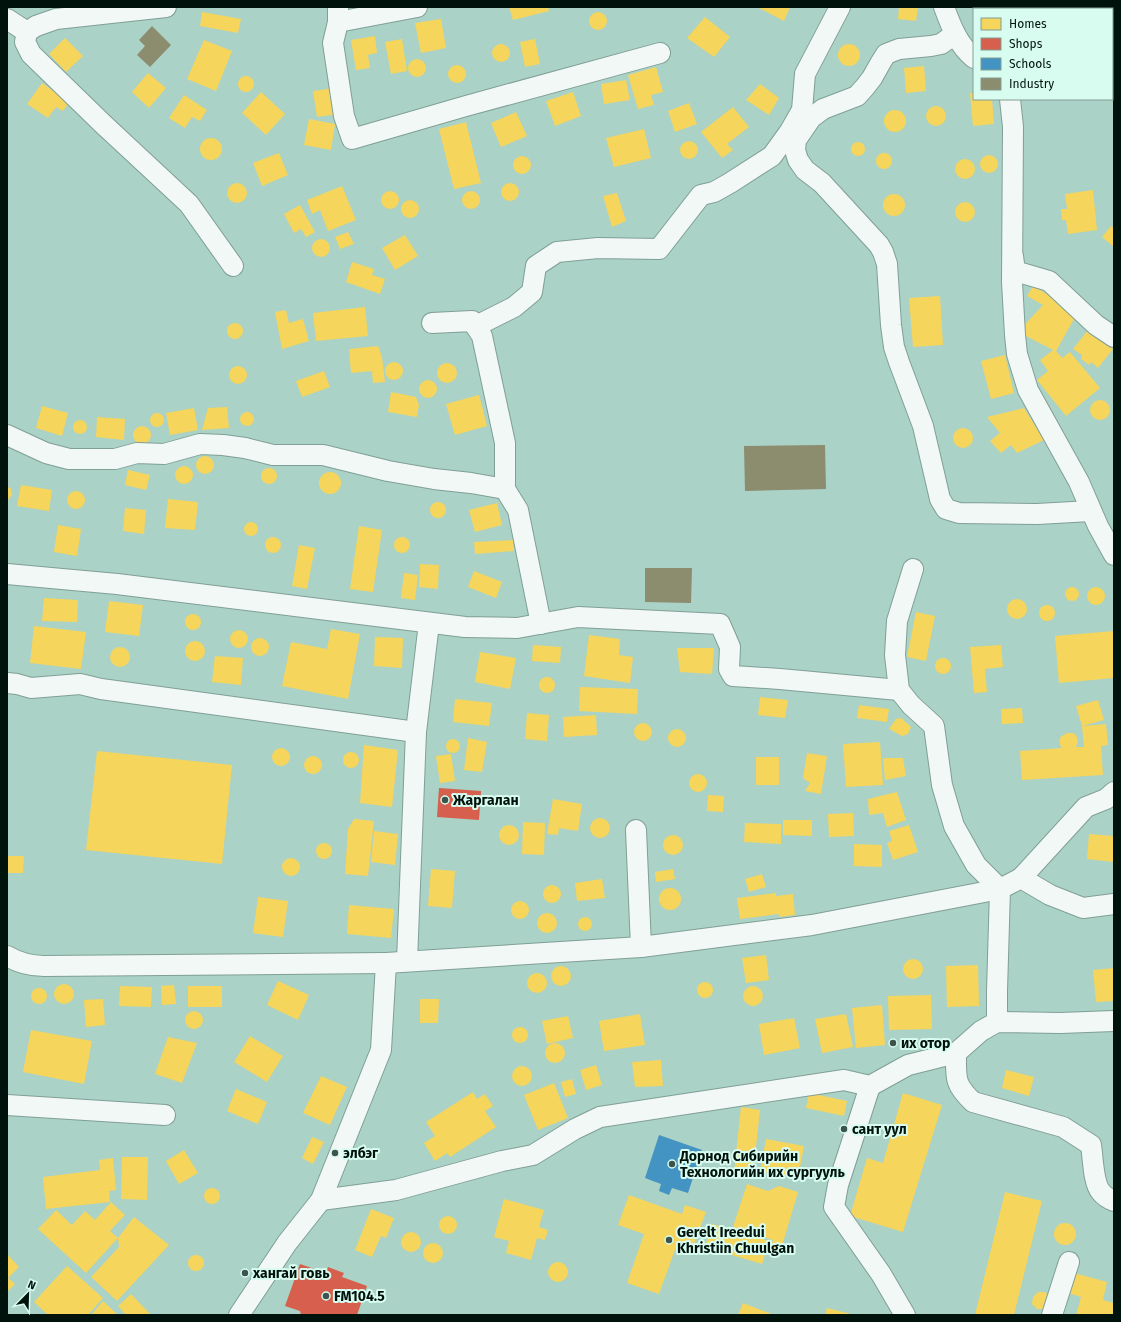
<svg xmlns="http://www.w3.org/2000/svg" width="1121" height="1322" font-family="'Fira Sans',sans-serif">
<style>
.homes{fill:#f6d55c}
.shops{fill:#d6604d}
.schools{fill:#4393c3}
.industry{fill:#8c8c6e}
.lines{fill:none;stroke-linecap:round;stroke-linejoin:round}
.street-casing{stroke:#809f96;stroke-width:22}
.street{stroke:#f2f8f6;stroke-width:20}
.poi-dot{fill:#3b554d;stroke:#d8fcf0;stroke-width:1.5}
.labels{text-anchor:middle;stroke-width:4;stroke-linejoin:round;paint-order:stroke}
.poi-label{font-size:14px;font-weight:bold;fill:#00120c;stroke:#d8fcf0;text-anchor:start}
</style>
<rect width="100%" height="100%" fill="#aad2c6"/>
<g class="homes">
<path d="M509 7H548L549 11 513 20Z"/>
<path d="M757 7H790L784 21Z"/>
<path d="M899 7H918L916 21 898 19Z"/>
<circle cx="598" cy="21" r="9"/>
<path d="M202 12 241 19 238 33 200 26Z"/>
<path d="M705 17 730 37 714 57 687 38Z"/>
<path d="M441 19 446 48 421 53 415 23Z"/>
<path d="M375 36 377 53 368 55 370 68 356 70 351 40Z"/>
<path d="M65 38 83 56 66 72 49 54Z"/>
<path d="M402 39 407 71 391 74 385 42Z"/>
<path d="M535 39 540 64 525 67 520 42Z"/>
<path d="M204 40 232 51 216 91 187 79Z"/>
<circle cx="501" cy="53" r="9"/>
<circle cx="849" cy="55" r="11"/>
<circle cx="417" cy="68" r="9"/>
<circle cx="457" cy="74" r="9"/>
<path d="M924 66 926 91 906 93 904 68Z"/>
<path d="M656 67 663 92 651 95 654 105 638 109 628 75Z"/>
<path d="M148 73 166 88 149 108 132 92Z"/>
<circle cx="246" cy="84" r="8"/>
<path d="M626 80 630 100 604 104 601 84Z"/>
<path d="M42 83 69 102 63 111 56 107 48 118 27 104Z"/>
<path d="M760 84 779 98 769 115 746 100Z"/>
<path d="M335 88 339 114 317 117 313 91Z"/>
<path d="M261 92 285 114 266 135 242 113Z"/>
<path d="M573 92 581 116 555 126 546 101Z"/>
<path d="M970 93H974V99H992L994 124 973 126Z"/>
<path d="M184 95 207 110 200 121 192 117 185 128 169 118Z"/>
<path d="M689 103 697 124 675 132 668 111Z"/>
<circle cx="936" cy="116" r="10"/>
<path d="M733 107 749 127 727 144 733 150 722 158 701 132Z"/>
<circle cx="895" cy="121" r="11"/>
<path d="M516 112 527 136 501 147 491 123Z"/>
<path d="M309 119 335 124 331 150 304 145Z"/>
<path d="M466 122 481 183 454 189 439 129Z"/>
<path d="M644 129 651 158 614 167 606 138Z"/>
<circle cx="211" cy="149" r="11"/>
<circle cx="689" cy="150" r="9"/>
<circle cx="858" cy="149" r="7"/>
<circle cx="884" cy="161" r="8"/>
<path d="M279 153 288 175 262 186 253 163Z"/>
<circle cx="989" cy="164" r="9"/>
<circle cx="522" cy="165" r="9"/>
<circle cx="965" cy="169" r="10"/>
<circle cx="237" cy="193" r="10"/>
<circle cx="510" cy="192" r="9"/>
<path d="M342 186 356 220 328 231 320 210 312 214 307 200Z"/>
<path d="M1093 190 1097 230 1068 234 1066 220H1062L1061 209H1067L1065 194Z"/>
<circle cx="390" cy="200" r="9"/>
<circle cx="471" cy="200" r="9"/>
<path d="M617 193 626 221 612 227 603 196Z"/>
<circle cx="894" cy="205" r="11"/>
<circle cx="410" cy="209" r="9"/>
<circle cx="965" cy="212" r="10"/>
<path d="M300 205 315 232 306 237 301 229 294 233 284 214Z"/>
<path d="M1111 226 1114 228V247L1102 237Z"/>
<path d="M348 232 354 244 340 249 335 237Z"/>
<path d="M405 235 418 256 395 270 382 248Z"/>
<circle cx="321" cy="248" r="9"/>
<path d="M352 262 374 269 372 275 385 279 380 294 346 282Z"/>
<path d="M1033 286 1078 312 1056 351 1062 358 1070 352 1100 388 1066 416 1037 380 1048 371 1040 360 1053 350 1026 336 1015 335 1043 305 1027 296Z"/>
<path d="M940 296 943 345 913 347 909 298Z"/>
<path d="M365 307 368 336 316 341 313 313Z"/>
<path d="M286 310 289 323 303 319 309 341 282 349 275 312Z"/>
<circle cx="235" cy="331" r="8"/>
<path d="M1088 330 1113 349 1098 368 1091 362 1089 365 1081 359 1082 355 1073 349Z"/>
<path d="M378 346 382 357 385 382 373 383 372 371 351 373 349 349Z"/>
<path d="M1005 355 1014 393 991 399 981 361Z"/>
<circle cx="394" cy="371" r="9"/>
<circle cx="447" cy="373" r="10"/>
<circle cx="238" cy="375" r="9"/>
<path d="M324 371 330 387 302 397 296 381Z"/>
<circle cx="428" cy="389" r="9"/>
<path d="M391 392 416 397 419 405 417 417 388 412Z"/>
<path d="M479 395 487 426 455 435 446 404Z"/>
<circle cx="1100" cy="410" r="10"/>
<path d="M42 406 68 413 62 436 36 428Z"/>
<path d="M227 407 229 428 202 430 208 408Z"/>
<path d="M194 408 198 430 170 435 166 413Z"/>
<path d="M1024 408 1044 440 1017 453 1011 445 1001 453 990 441 1000 433 987 417Z"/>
<circle cx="247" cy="419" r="7"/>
<circle cx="157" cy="420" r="7"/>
<path d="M97 417 125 419 124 440 96 437Z"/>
<circle cx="80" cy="427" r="7"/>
<circle cx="142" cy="435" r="9"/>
<circle cx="963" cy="438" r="10"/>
<circle cx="205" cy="465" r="9"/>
<circle cx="184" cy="475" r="9"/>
<circle cx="269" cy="476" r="8"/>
<path d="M128 470 150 475 146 490 125 485Z"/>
<circle cx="330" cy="483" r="11"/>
<path d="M21 485 52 490 49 511 17 506Z"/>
<path d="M7 486 11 489 12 495 7 501Z"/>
<circle cx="76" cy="500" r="9"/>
<path d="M168 499 198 502 195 530 165 528Z"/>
<circle cx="438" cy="510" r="8"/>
<path d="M497 503 502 525 475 532 469 510Z"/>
<path d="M125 508 146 510 144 534 123 531Z"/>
<circle cx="251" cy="529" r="7"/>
<path d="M58 525 81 529 77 556 54 552Z"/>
<path d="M359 526 382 530 373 592 350 589Z"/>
<circle cx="402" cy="545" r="8"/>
<circle cx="273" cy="545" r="8"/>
<path d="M513 540 514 551 475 554 474 542Z"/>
<path d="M299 545 315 548 307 589 292 586Z"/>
<path d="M420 564 439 565 438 589 419 587Z"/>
<path d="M474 571 502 582 496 598 468 587Z"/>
<path d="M404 573 418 575 415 600 401 598Z"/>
<circle cx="1072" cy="594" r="7"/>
<circle cx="1096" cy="596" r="9"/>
<path d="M44 598 78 600 77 622 42 621Z"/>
<circle cx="1017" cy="609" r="10"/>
<path d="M109 601 143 605 139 636 105 632Z"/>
<circle cx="1047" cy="613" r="8"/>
<path d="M916 612 935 616 926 661 907 657Z"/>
<circle cx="193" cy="622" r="8"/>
<path d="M34 626 86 632 81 669 30 663Z"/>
<path d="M331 629 360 634 348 699 282 686 291 642 327 649Z"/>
<circle cx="239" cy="639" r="9"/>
<path d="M1114 631V678L1059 683 1055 636Z"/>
<path d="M589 635 620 639 619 655 633 657 630 683 584 676Z"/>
<path d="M375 637 403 638 402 668 374 666Z"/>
<circle cx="260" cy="647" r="9"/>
<circle cx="195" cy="651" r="10"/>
<path d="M533 645 561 647 560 663 532 661Z"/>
<path d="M1001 645 1003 667 985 669 987 692 974 693 970 647Z"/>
<circle cx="120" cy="657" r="10"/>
<path d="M677 648H714L712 674 680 672Z"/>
<path d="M480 652 516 658 510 689 475 682Z"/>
<path d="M215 656 243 658 241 685 212 682Z"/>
<circle cx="943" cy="666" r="8"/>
<circle cx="547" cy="685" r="8"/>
<path d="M580 687 638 689 637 714 579 711Z"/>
<path d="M760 697 788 700 785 718 758 715Z"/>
<path d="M455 699 492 703 489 726 453 722Z"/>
<path d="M1098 700 1104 720 1082 726 1106 724 1108 745 1101 746 1103 775 1022 780 1020 751 1062 748 1060 745V738L1062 736 1067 733H1073L1076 735 1078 741 1076 747H1084L1082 726 1076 706Z"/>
<path d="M859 705 889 709 887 722 857 718Z"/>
<path d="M1022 708 1023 723 1002 724 1001 709Z"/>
<path d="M527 713 549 715 547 741 525 739Z"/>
<path d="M596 715 597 735 564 737 563 717Z"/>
<path d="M901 718 911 727 908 734 902 736 889 729 896 719Z"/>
<circle cx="643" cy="732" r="9"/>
<circle cx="677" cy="738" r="9"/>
<path d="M468 738 487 742 482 772 464 770Z"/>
<circle cx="453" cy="746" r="7"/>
<path d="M880 742 883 785 846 787 843 744Z"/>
<path d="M364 745 398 750 392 807 360 803Z"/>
<circle cx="281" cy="757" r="9"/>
<path d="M97 751 232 765 222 864 86 850Z"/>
<circle cx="351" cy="760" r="8"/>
<path d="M807 753 827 756 821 794 805 791 810 783 803 778Z"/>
<path d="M451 754 455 781 440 783 436 756Z"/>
<circle cx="313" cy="765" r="9"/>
<rect x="756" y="757" width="23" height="28"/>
<path d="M883 758H903L906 776 885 780Z"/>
<circle cx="698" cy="783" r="9"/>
<path d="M897 792 906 820 887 827 883 813 869 815 868 799Z"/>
<path d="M708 795 724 796 723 812 707 811Z"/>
<path d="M553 799 582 804 578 831 559 828 558 835 547 834Z"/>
<path d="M853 813 854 836 829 837 828 814Z"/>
<circle cx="600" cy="828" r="10"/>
<path d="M354 819 374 821 368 876 345 874 348 829Z"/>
<path d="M783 820H812V836L783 835Z"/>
<path d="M523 822 545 823 544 855 522 854Z"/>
<path d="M745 823 781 824V844L744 842Z"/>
<path d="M909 825 918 852 893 860 887 843 892 841 889 831Z"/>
<circle cx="509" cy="835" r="10"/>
<path d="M374 831 398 834 395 865 371 862Z"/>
<path d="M1089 834 1114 836V862L1087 859Z"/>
<circle cx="673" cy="845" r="10"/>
<circle cx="324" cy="851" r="8"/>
<path d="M854 844 882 845V867L854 866Z"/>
<path d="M7 856H24L23 873H7Z"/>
<circle cx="291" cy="867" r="9"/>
<path d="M431 869 455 871 452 908 428 906Z"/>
<path d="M673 869 675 879 656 882 655 872Z"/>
<path d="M762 874 766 887 749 892 745 879Z"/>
<path d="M602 879 605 898 577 901 575 883Z"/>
<circle cx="552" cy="894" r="9"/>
<circle cx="670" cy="899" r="11"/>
<path d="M776 893V896L793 894 795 915 779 917V914L740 919 737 898Z"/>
<path d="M258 897 288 901 283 937 253 933Z"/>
<circle cx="520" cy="910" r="9"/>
<path d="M349 905 394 909 391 938 347 934Z"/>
<circle cx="547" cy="923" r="10"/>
<circle cx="585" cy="924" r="7"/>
<path d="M766 955 769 980 746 983 742 958Z"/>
<circle cx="913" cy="969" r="10"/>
<path d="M978 965 979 1006 947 1007 946 966Z"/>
<circle cx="561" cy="976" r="10"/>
<path d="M1114 968V1001L1096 1002 1093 970Z"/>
<circle cx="537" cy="983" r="10"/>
<path d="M278 981 309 995 298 1020 267 1005Z"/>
<circle cx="705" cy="990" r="8"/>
<circle cx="64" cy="994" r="10"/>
<path d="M174 985 176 1004 162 1005 161 986Z"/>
<circle cx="753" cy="996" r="10"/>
<path d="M120 986 152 987 151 1007 119 1006Z"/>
<rect x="188" y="986" width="34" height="21"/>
<circle cx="39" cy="996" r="8"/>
<path d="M931 995 932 1029 889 1030 888 996Z"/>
<path d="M103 999 105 1025 86 1027 84 1000Z"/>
<path d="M420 999H439L438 1023H420Z"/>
<path d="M882 1005 885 1045 856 1048 852 1008Z"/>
<circle cx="194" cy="1020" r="9"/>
<path d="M640 1014 645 1045 604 1051 599 1021Z"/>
<path d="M846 1014 853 1047 822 1053 815 1019Z"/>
<path d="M568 1016 573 1038 547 1044 542 1021Z"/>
<path d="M794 1018 800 1048 764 1055 759 1024Z"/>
<circle cx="520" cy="1035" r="8"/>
<path d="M31 1030 92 1041 84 1084 23 1072Z"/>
<path d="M250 1036 283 1056 267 1082 234 1062Z"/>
<path d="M168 1037 197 1043 182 1083 155 1074Z"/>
<circle cx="555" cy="1053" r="10"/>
<path d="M661 1060 663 1086 635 1087 632 1062Z"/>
<path d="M596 1065 602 1085 586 1090 580 1070Z"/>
<circle cx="522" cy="1076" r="10"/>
<path d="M1006 1070 1034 1077 1029 1096 1002 1088Z"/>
<path d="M321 1076 347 1087 330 1125 303 1113Z"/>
<path d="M572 1079 576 1094 565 1097 561 1082Z"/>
<path d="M554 1083 568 1118 538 1130 524 1095Z"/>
<path d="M236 1089 267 1102 258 1124 227 1111Z"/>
<path d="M473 1092 477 1099 485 1094 493 1106 485 1111 496 1127 450 1157 447 1153 435 1161 424 1143 435 1136 426 1122Z"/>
<path d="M809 1093 847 1101 844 1116 806 1108Z"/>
<path d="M903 1093 942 1105 903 1232 850 1216 867 1158 883 1163Z"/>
<path d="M741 1107 760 1110 753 1174 734 1172Z"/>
<path d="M312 1137 324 1142 313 1164 302 1158Z"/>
<path d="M766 1139 804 1146 798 1178 760 1171Z"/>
<path d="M184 1150 198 1173 179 1184 166 1161Z"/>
<path d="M122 1157H148L147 1200 121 1199Z"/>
<path d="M113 1158 116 1190 109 1191 110 1202 46 1209 43 1177 100 1170 99 1160Z"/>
<path d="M747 1184 768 1191 779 1186 798 1192 779 1256 769 1252 773 1240 733 1227Z"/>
<circle cx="212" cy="1196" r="8"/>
<path d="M1005 1192 1042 1201 1014 1315H975Z"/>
<path d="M629 1195 682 1214 685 1205 706 1212 691 1252 676 1247 659 1294 627 1283 644 1234 618 1225Z"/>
<path d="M504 1199 544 1210 539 1227 548 1230 545 1240 537 1238 531 1260 506 1253 509 1241 494 1237Z"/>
<path d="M111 1202 125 1215 110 1231 118 1238 86 1273 38 1229 56 1210 72 1225 85 1211 95 1220Z"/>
<path d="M371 1209 394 1218 386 1238 381 1236 372 1257 355 1250Z"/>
<circle cx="448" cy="1225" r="9"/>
<path d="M134 1217 169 1245 117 1301 91 1277 119 1247 118 1238Z"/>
<circle cx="1065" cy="1234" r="11"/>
<path d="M712 1224 769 1241 762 1264 705 1247Z"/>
<circle cx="411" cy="1242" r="10"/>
<circle cx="433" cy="1253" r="10"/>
<path d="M7 1254 19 1267 8 1278 15 1284 7 1292Z"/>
<circle cx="196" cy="1263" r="8"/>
<circle cx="558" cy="1272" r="10"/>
<path d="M67 1266 103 1298 88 1315H48L34 1302Z"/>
<path d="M1074 1273 1107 1282 1103 1300 1114 1303V1315H1076L1081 1297 1068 1293Z"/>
<path d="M1038 1292H1045L1050 1298 1044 1309H1037L1032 1304 1033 1297Z"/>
<path d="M131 1294 151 1315H126L118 1306Z"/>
<path d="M103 1301 118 1315H91Z"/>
<path d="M743 1303 774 1315H738Z"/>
<path d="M827 1308 851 1314V1315H825Z"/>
</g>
<g class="shops">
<path d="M1041 7H1064L1063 9H1046Z"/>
<path d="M439 788 481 791 479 820 437 817Z"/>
<path d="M300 1264 326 1273 328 1267 344 1273 342 1277 367 1286 357 1315H301L300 1311 285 1306Z"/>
</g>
<path class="schools" d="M659 1135 702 1150 688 1193 672 1188 669 1195 659 1191 661 1184 645 1178Z"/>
<g class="industry">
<path d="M152 26 171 45 150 67 137 55 145 46 139 40Z"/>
<path d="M825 445 826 489 745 491 744 446Z"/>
<path d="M645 568H692L691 603 645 602Z"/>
</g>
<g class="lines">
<defs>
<g id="street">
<path d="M166 7 56 19 36 26 27 32 25 42 31 54 103 124 189 204 233 266"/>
<path d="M338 7V22L333 43 344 116 352 139 466 106 660 53"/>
<path d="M944 7C951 26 958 45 974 58"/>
<path d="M993 9 994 7"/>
<path d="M7 19 27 32"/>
<path d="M338 22 417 7"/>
<path d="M955 34 941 44 931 46 899 49 886 54 881 62 872 78 865 87 857 96 823 109 811 118 796 140 795 150 798 160 805 170 822 183 879 245 883 252 887 264 891 325 894 347 899 362 923 426 940 499 946 509 959 513 1037 514 1091 511"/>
<path d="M1010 99 1013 127 1012 282 1015 335 1017 354 1028 390 1079 482 1098 526 1114 555"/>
<path d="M1013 256 1015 271 1049 281 1096 325 1114 337"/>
<path d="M432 323 472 321 482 336 505 443V489"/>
<path d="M476 326 514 307 532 292 536 266 557 252 598 248 659 249 701 195 714 192 730 183 772 156 790 131 802 110 805 74 840 7"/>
<path d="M7 435 46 453 69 459H115L137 453 164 454 200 444 223 445 245 448 273 455H323L388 471 434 479 471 483 505 489 518 510 541 624"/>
<path d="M913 569 897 621 895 655 899 690 911 705 934 726 942 785 954 826 976 865 1000 889 997 991V1022"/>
<path d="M7 574 117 584 465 627 517 628 578 617 720 624 730 647 729 669 733 676 780 679 899 690"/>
<path d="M7 683 17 684 31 688 80 684 101 689 416 732"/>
<path d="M636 830 641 947"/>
<path d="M1021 878 1050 895 1083 908 1114 904"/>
<path d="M7 956C19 963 31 966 44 966L386 963"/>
<path d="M407 961 416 732 429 623"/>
<path d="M956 1053C956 1078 954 1084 973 1102L1063 1127 1091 1145C1093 1157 1093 1183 1101 1192 1104 1196 1109 1199 1114 1201"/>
<path d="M870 1086 838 1185 834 1207 881 1274 905 1315"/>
<path d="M7 1105 165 1115"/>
<path d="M321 1200 396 1190 502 1161 533 1155 575 1129 600 1117 844 1080 870 1086 908 1065 956 1053 981 1031 997 1022 1060 1023 1114 1021"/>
<path d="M239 1315 287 1243 321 1200 381 1050 386 963 641 947 812 925 1000 889 1021 878 1086 807 1106 799 1114 792"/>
<path d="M1052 1315 1069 1262"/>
</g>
</defs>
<use href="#street" class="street-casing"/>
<use href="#street" class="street"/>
</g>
<g class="poi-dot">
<circle cx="445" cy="800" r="4"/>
<circle cx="893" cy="1043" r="4"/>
<circle cx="844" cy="1129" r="4"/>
<circle cx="335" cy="1153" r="4"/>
<circle cx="672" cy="1164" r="4"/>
<circle cx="669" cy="1240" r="4"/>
<circle cx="245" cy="1273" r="4"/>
<circle cx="326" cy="1296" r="4"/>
</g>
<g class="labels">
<g class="poi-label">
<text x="453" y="805">Жаргалан</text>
<text x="901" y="1048">их отор</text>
<text x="852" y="1134">сант уул</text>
<text x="343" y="1158">элбэг</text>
<text x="680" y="1161">Дорнод Сибирийн<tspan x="680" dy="16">Технологийн их сургууль</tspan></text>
<text x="677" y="1237">Gerelt Ireedui<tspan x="677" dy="16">Khristiin Chuulgan</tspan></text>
<text x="253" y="1278">хангай говь</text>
<text x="334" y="1301">FM104.5</text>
</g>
</g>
<rect width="1121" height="1322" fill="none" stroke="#00120c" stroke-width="16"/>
<rect x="973" y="8" width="140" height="92" fill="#d8fcf0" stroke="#829e95"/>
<rect x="981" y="18" width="20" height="12" fill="#f6d55c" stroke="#829e95"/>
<text x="1009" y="28" font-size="12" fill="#00120c">Homes</text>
<rect x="981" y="38" width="20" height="12" fill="#d6604d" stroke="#829e95"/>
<text x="1009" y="48" font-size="12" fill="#00120c">Shops</text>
<rect x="981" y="58" width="20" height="12" fill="#4393c3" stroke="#829e95"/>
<text x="1009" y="68" font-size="12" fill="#00120c">Schools</text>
<rect x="981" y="78" width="20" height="12" fill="#8c8c6e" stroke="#829e95"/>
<text x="1009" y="88" font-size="12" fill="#00120c">Industry</text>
<g transform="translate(28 1294) rotate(23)" stroke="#d8fcf0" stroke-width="3" paint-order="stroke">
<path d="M0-3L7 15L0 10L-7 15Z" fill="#00120c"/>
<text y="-6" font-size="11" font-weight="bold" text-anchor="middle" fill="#00120c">N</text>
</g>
</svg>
